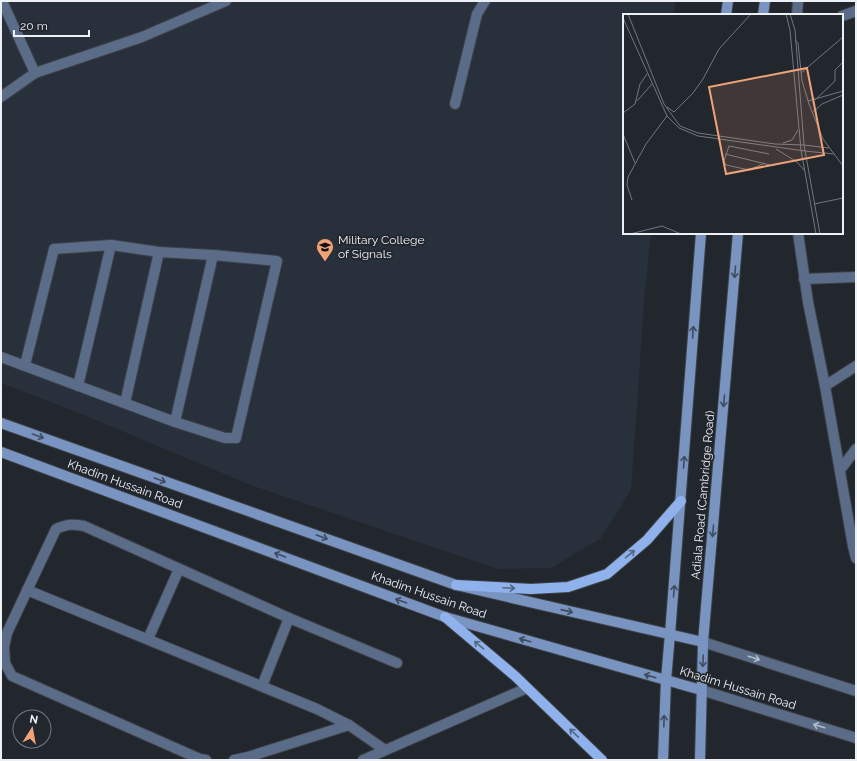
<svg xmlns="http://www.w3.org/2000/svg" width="857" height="761" font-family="Raleway,sans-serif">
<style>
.built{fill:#28303c}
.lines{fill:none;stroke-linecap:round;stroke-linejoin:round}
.lane-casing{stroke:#3e4249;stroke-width:12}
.street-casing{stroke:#3e4249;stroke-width:12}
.secondary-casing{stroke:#3e4249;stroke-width:12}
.primary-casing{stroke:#3e4249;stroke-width:12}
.lane{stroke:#5b6c88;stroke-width:10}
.street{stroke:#5b6c88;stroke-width:10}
.secondary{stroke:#7994c0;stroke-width:10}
.primary{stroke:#8fb2ec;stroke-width:10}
.oneway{stroke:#404c60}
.oneway2{stroke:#536583}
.oneway3{stroke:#b3bbc9}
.labels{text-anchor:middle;stroke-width:3.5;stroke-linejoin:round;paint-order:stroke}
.poi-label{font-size:12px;fill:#edf0f5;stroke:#22262d;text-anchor:start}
.street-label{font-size:12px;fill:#edf0f5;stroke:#22262d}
.inset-road{fill:none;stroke:#73777d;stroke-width:1}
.view{fill:#efa377;fill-opacity:0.15;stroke:#efa377;stroke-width:2}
.inset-edge{fill:none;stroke:#edf0f5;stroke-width:2}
</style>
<rect width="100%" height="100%" fill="#22262d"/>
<path class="built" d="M1 1H675L674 15H624V233H651L645 291 631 490 601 538 551 568 498 569 253 486 74 411 1 383Z"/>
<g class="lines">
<defs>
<g id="lane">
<path d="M2 1 35 73"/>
<path d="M1 97 35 73 142 37 226 1"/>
<path d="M455 104 477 14 485 1"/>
<path d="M1 357 175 422 225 438H236L277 261 213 255 175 422"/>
<path d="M25 365 54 249 111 245"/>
<path d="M78 386 111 245 159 252"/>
<path d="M125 403 159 252 213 255"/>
<path d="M840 470 856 449"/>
<path d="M363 760 527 688"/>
</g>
<g id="street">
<path d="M797 15 798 1"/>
<path d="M842 16 856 11"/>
<path d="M798 233 808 302 825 386 853 546 856 558"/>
<path d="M804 279 856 277"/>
<path d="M825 386 856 366"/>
<path d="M27 590 317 709 349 725 385 750"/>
<path d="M148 639 179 569"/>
<path d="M703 642 856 691"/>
<path d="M262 686 289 618"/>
<path d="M701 690 856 738"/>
<path d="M206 760 200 759 12 676 5 663 4 647 7 633 56 529C67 524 72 524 84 526L289 618 397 663"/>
<path d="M234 760 248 757 349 725"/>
</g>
<g id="secondary">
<path d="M726 15 728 1"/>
<path d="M763 15 765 1"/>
<path d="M1 423 456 585 703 642"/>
<path d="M1 452 445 617 701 690"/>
<path d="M663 760 666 680 670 634 701 233"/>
<path d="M700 760 703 642 738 233"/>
</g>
<g id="primary">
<path d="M456 585 531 589 568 587 607 574 647 540 681 501"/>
<path d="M445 617 515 676 602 760"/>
</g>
</defs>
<use href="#lane" class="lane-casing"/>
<use href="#street" class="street-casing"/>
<use href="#secondary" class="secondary-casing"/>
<use href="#primary" class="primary-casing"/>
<use href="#lane" class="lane"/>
<use href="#street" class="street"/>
<use href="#secondary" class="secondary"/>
<use href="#primary" class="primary"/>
</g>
<defs><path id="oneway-shaft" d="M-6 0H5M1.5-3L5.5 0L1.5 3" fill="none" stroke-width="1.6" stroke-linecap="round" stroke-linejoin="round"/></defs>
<g class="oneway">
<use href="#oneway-shaft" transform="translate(735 272) rotate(95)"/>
<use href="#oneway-shaft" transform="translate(693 332) rotate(-86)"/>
<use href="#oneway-shaft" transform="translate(724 401) rotate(95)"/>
<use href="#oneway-shaft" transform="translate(38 436) rotate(20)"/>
<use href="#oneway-shaft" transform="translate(684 462) rotate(-86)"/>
<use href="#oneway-shaft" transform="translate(160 480) rotate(20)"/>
<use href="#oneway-shaft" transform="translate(713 531) rotate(95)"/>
<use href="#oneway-shaft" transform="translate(322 537) rotate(20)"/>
<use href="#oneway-shaft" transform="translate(280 555) rotate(-160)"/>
<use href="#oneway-shaft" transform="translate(674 591) rotate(-86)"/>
<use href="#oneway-shaft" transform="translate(401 601) rotate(-160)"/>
<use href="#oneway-shaft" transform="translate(567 611) rotate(13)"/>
<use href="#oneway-shaft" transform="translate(525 640) rotate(-164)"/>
<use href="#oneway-shaft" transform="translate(703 661) rotate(93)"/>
<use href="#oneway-shaft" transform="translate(650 676) rotate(-164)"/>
<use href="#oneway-shaft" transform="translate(664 721) rotate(-88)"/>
</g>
<g class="oneway2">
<use href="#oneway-shaft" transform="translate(630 554) rotate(-40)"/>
<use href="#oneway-shaft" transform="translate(509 588) rotate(3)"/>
<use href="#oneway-shaft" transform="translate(479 645) rotate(-140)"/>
<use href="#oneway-shaft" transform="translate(574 733) rotate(-136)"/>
</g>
<g class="oneway3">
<use href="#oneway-shaft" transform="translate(754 658) rotate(18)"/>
<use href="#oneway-shaft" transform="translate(819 726) rotate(-163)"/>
</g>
<defs>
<symbol id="university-pin" viewBox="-11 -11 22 30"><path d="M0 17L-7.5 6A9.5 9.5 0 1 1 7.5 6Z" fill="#efa377" stroke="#22262d"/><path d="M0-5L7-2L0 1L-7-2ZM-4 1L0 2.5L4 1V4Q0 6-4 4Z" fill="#111"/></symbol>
</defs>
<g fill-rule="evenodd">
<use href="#university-pin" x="315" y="237" width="20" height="27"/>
</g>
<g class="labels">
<g class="poi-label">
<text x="338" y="244">Military College<tspan x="338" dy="14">of Signals</tspan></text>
</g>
<g class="street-label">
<text transform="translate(125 484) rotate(20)" y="4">Khadim Hussain Road</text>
<text transform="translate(703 495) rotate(-85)" y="4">Adiala Road (Cambridge Road)</text>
<text transform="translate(429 595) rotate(19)" y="4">Khadim Hussain Road</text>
<text transform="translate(738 688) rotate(17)" y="4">Khadim Hussain Road</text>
</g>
</g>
<g transform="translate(623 14)">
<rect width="220" height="220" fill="#22262d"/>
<path class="inset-road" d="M5 0 41 90 57 112 75 119 152 130 181 131M163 0 167 16 178 136 193 220M167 0 172 16 181 131 197 220M0 4 44 102 56 114 75 122 182 137M172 26 175 29 179 67 186 90 200 125 220 152M178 59 220 23M192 86 212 67V56L220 48M14 87 29 70M185 87 220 77M44 93 51 98 70 79 80 65 96 35 128 0M0 99 12 90 17 70 24 60M189 99 199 90 220 81M0 120 12 149M160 129 169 126 175 116M181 131 206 134M153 135 174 148 181 156M182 137 211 140M102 140 147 151M142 149 126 156 103 151 101 147 106 132 146 140M9 186 4 171 5 163 23 130 44 102M191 190 220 184M7 220 39 212 58 220M29 220H46"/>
<path class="view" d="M184 54 201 141 103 160 86 73Z"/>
<rect width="220" height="220" class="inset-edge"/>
</g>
<rect width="857" height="761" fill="none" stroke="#edf0f5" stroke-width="4"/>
<g transform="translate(32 729) rotate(11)"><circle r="19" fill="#22262d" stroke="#73777d"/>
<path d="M0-3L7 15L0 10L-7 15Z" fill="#efa377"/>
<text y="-6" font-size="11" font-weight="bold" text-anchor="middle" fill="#edf0f5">N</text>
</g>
<path d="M14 30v6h75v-6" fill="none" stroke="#edf0f5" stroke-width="2"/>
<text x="20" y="30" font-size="12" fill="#edf0f5" stroke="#22262d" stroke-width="3" paint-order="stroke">20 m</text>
</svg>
